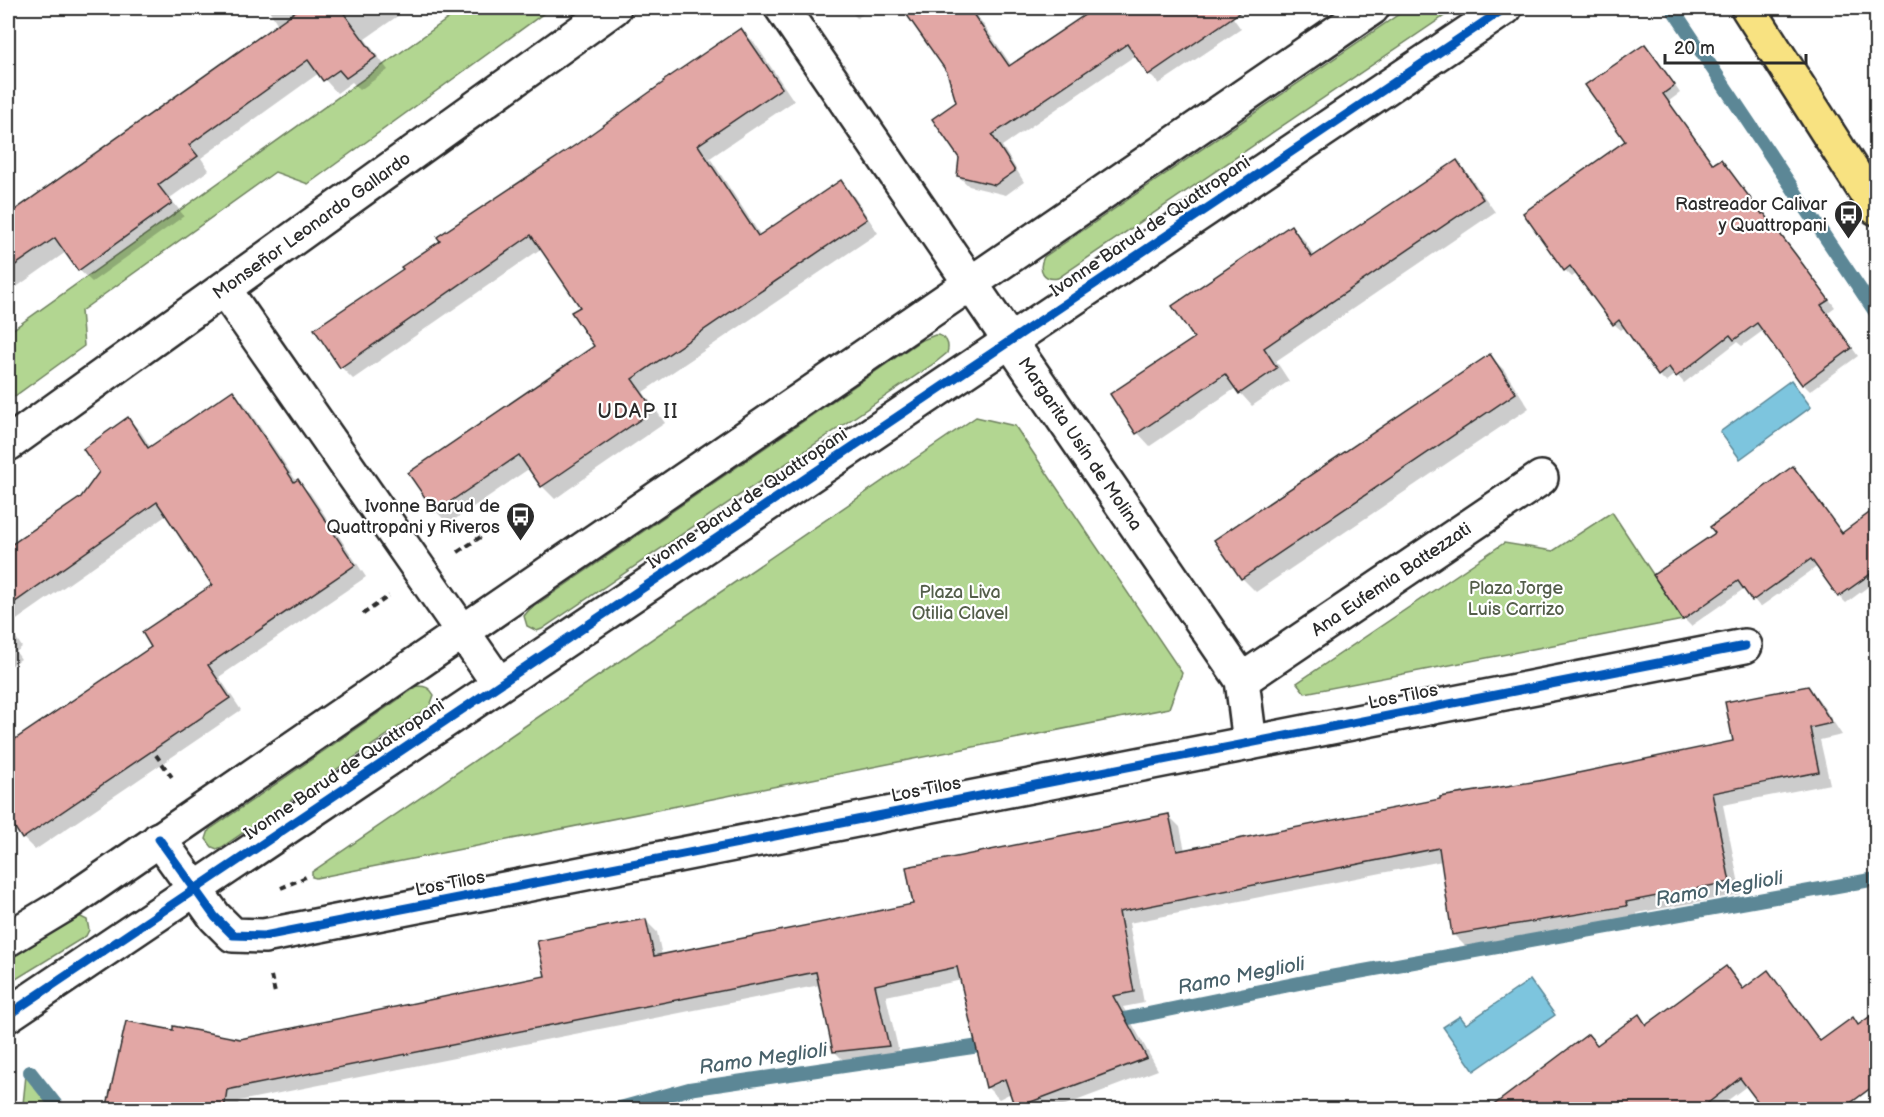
<svg xmlns="http://www.w3.org/2000/svg" width="1884" height="1117" font-family="'Balsamiq Sans',sans-serif">
<style>
.green{fill:#b2d691;stroke:#6e805e;stroke-width:1.5}
.water{fill:#7dc5de;stroke:#5c8796;stroke-width:1.5}
.shadow{fill:#0003;fill-rule:evenodd}
.lines{fill:none;stroke-linecap:round;stroke-linejoin:round}
.stream{stroke:#5c8796;stroke-width:14}
.building{fill:#e2a7a5;stroke:#2b2b2b;stroke-width:1.5}
.minor-casing{stroke:#2b2b2b;stroke-width:38}
.major-casing{stroke:#2b2b2b;stroke-width:38}
.path{stroke:#2b2b2b;stroke-width:4;stroke-dasharray:6 4.5;stroke-linecap:butt}
.minor{stroke:#fff;stroke-width:33}
.major{stroke:#f8e281;stroke-width:33}
.cycleway-casing{stroke:#fff;stroke-width:13}
.cycleway{stroke:#0057b8;stroke-width:9}
.labels{text-anchor:middle;stroke-width:4.5;stroke-linejoin:round;paint-order:stroke}
.poi-label{font-size:18px;fill:#2b2b2b;stroke:#fff;text-anchor:end}
.street-label{font-size:18px;fill:#2b2b2b;stroke:#fff}
.park-label{font-size:18px;fill:#545e4a;stroke:#fff}
.neighbourhood-label{font-size:20px;letter-spacing:1.5px;fill:#2b2b2b;stroke:#fff}
.water-label{font-size:20px;font-style:italic;fill:#48616a;stroke:#fff}
</style>
<rect width="100%" height="100%" fill="#fff"/>
<filter id="ink" filterUnits="userSpaceOnUse"><feTurbulence type="fractalNoise" baseFrequency=".0167" numOctaves="2"/><feDisplacementMap in="SourceGraphic" scale="12" xChannelSelector="R" yChannelSelector="G"/><feConvolveMatrix kernelMatrix="1 2 1 2 8 2 1 2 1" color-interpolation-filters="sRGB"/></filter>
<g filter="url(#ink)">
<g class="green">
<path d="M463 8H551L308 184 275 172 81 311 84 346 8 401V333Z"/>
<path d="M1408 8H1456L1058 278C1044 281 1037 270 1044 257Z"/>
<path d="M935 335C946 335 950 344 947 353L936 362 542 629 537 631 527 626 524 616 529 610 920 341Z"/>
<path d="M976 417 1015 426 1182 673 1169 708 316 878 312 877V872Z"/>
<path d="M1612 512 1683 620 1305 693 1297 683 1504 543 1553 551Z"/>
<path d="M418 686C426 686 430 688 434 695L430 706 222 847 217 849 212 847 206 839 209 830Z"/>
<path d="M73 916H79L87 920 89 930 86 936 8 984V958Z"/>
<path d="M26 1075 51 1107 53 1109H24L23 1104Z"/>
</g>
<g class="water">
<path d="M1791 380 1811 407 1740 459 1720 432Z"/>
<path d="M1530 980 1555 1015 1474 1071 1443 1027 1460 1016 1466 1024Z"/>
</g>
<g class="shadow">
<path d="M268 8H409L365 39 388 70 360 90 352 82 337 93 319 73 201 158 209 170 170 198 184 216 92 282 79 270 66 252 8 293V217L278 25Z"/>
<path d="M847 8H873L857 18Z"/>
<path d="M904 8H972L1012 66 1097 8H1226L1241 29 1159 84 1149 74 1136 55 1002 146 1024 182 1006 195 969 186 958 176 960 158 958 103 949 71Z"/>
<path d="M741 30 754 42 794 101 710 158 761 236 841 182 853 195 878 233 643 392 665 423 569 489 555 499 542 486 530 468 448 524 436 511 596 347 583 307 542 248 353 379 341 367 405 270Z"/>
<path d="M1645 45 1652 52 1680 93 1669 101 1714 165 1721 161 1728 168 1763 215 1771 221 1835 307 1827 313 1858 356 1810 391 1803 384 1764 330 1742 346 1737 342 1684 383 1676 374 1666 382 1659 375 1625 327 1621 330 1614 324 1577 273 1572 277 1565 270 1627 142Z"/>
<path d="M1456 162 1469 175 1495 212 1276 361 1289 381 1252 406 1236 388 1150 446 1138 433 1196 338 1291 227 1304 240 1315 257Z"/>
<path d="M1490 356 1504 370 1529 408 1256 592 1242 578Z"/>
<path d="M232 392 244 403 297 482 310 493 366 577 219 677 241 710 35 850 23 838 11 819 8 822V746L153 647 214 586 167 515 8 626 22 647 16 652 21 659 8 668V550L82 498 101 472 128 419 140 431 151 448Z"/>
<path d="M1800 475 1843 534 1876 510V597L1869 586 1846 603 1839 596 1818 566 1760 607 1745 588 1691 626 1684 619Z"/>
<path d="M1807 688 1819 700 1842 735 1820 740 1830 784 1723 805 1741 894 1637 913 1638 917 1465 946 1453 934 1442 861 1129 923 1144 1003 1123 1007 1158 1070 1052 1110H1019L1011 1093 999 1099 987 1087 962 980 886 996 900 1057 846 1063 835 1052 820 985 239 1101 237 1110H108L174 1032 240 1041 547 978 645 920 657 932 662 956 915 905 1168 815 1180 827 1185 851 1735 742ZM1011 1074 1012 1077 993 1086V1083Z"/>
<path d="M1726 968 1744 990 1768 972 1775 979 1821 1042 1853 1019 1860 1026 1876 1013V1090L1873 1086 1748 1085 1715 1110H1504L1597 1046 1639 1016 1647 1026Z"/>
<path d="M1357 1101 1363 1107 1370 1103 1376 1110H1341Z"/>
</g>
<g class="lines">
<g class="stream">
<path d="M1672 8 1876 313"/>
<path d="M1109 1022 1319 979 1876 879"/>
<path d="M30 1072 60 1110"/>
<path d="M613 1110 689 1089 993 1044"/>
</g>
</g>
<g class="building">
<path d="M300 8H340L376 57 346 78 339 70 323 81 308 60 189 145 198 156 158 185 172 203 78 271 55 238 8 270V215Z"/>
<path d="M902 8H969L1009 66 1095 8H1246L1148 75 1127 44 992 135 1015 171 995 185 957 176 959 158 932 119 956 102 947 72Z"/>
<path d="M741 28 782 88 698 145 758 236 841 180 867 219 632 379 654 410 556 477 541 487 519 455 435 512 408 473 594 346 571 312 580 307 531 235 340 368 314 329 403 269 401 267 440 241 437 237 577 144 664 82 663 81Z"/>
<path d="M1645 44 1675 85 1663 94 1713 164 1721 159 1762 214 1764 213 1796 255 1829 300 1821 305 1852 348 1802 385 1757 323 1734 340 1730 335 1676 377 1669 367 1658 376 1619 320 1613 325 1570 266 1564 271 1523 213 1625 141 1585 85Z"/>
<path d="M1457 160 1483 199 1264 348 1277 368 1239 394 1225 374 1136 434 1110 394 1194 338 1172 306 1291 225 1312 257Z"/>
<path d="M1490 354 1516 393 1241 579 1214 540Z"/>
<path d="M233 390 294 482 298 479 355 565 208 665 230 698 22 839 8 817V744L151 647 142 632 212 585 157 502 8 607V547L81 497 99 472 83 449 128 417 148 448Z"/>
<path d="M1793 466 1842 533 1876 508V570L1838 597 1811 559 1752 601 1738 581 1683 620 1653 575 1715 533 1710 527Z"/>
<path d="M1808 686 1832 723 1810 728 1819 772 1712 793 1730 882 1626 902 1627 906 1452 935 1439 848 1119 912 1134 992 1113 996 1147 1058 1015 1108 1005 1079 986 1088 957 967 875 985 889 1046 833 1052 816 972 227 1090 224 1110H106L126 1021 173 1030V1026L240 1039 545 976 537 941 617 924 646 919 654 956 913 904 906 867 1169 814 1177 851 1440 799V797L1544 780 1733 741 1725 702Z"/>
<path d="M1726 966 1743 989 1768 970 1820 1041 1853 1017 1858 1025 1876 1012V1084L1841 1110H1764L1740 1078 1699 1110H1487L1588 1034 1597 1045 1639 1014 1646 1025Z"/>
</g>
<g class="lines">
<defs>
<g id="minor">
<path id="s1" d="M782 8 1242 680 1250 743"/>
<path d="M224 289 499 684"/>
<path id="s2" d="M8 444 614 8"/>
<path id="s3" d="M1242 680 1541 478"/>
<path d="M159 839 215 917 233 935 264 936 1745 646"/>
<path d="M8 939 66 904 1372 8"/>
<path d="M8 1015 1505 8"/>
</g>
<path id="major" d="M1748 8 1876 208"/>
</defs>
<use href="#minor" class="minor-casing"/>
<use href="#major" class="major-casing"/>
<g class="path">
<path d="M458 552 482 536"/>
<path d="M363 614 389 596"/>
<path d="M156 755 174 780"/>
<path d="M281 888 308 876"/>
<path d="M271 976 275 993"/>
</g>
<use href="#minor" class="minor"/>
<use href="#major" class="major"/>
<defs>
<g id="cycleway">
<path d="M159 839 215 917 233 935 264 936 1745 646"/>
<path d="M8 1015 1505 8"/>
</g>
</defs>
<use href="#cycleway" class="cycleway-casing"/>
<use href="#cycleway" class="cycleway"/>
</g>
</g>
<defs>
<symbol id="bus-pin" viewBox="-11 -11 22 30"><path d="M0 17L-7.5 6A9.5 9.5 0 1 1 7.5 6Z" fill="#2b2b2b" stroke="#fff"/><path d="M-5-6H5V4H4V6H2V4H-2V6H-4V4H-5ZM-3.5-4V0h7V-4ZM-3.5 1.2v1.5H-2V1.2ZM2 1.2v1.5H3.5V1.2Z" fill="#fff"/></symbol>
</defs>
<g fill-rule="evenodd">
<use href="#bus-pin" x="1832" y="198" width="33" height="45"/>
<use href="#bus-pin" x="504" y="500" width="33" height="45"/>
</g>
<g class="labels">
<g class="poi-label">
<text x="1827" y="210">Rastreador Calivar<tspan x="1827" dy="21">y Quattropani</tspan></text>
<text x="500" y="512">Ivonne Barud de<tspan x="500" dy="21">Quattropani y Riveros</tspan></text>
</g>
<g class="street-label">
<text dy="6" stroke="none"><textPath href="#s2" startOffset="374">Monseñor Leonardo Gallardo</textPath></text>
<text transform="translate(1150 226) rotate(-34)" y="6">Ivonne Barud de Quattropani</text>
<text dy="6" stroke="none"><textPath href="#s1" startOffset="528">Margarita Usín de Molina</textPath></text>
<text transform="translate(747 498) rotate(-34)" y="6">Ivonne Barud de Quattropani</text>
<text dy="6" stroke="none"><textPath href="#s3" startOffset="180">Ana Eufemia Battezzati</textPath></text>
<text transform="translate(1403 696) rotate(-11)" y="6">Los Tilos</text>
<text transform="translate(344 769) rotate(-34)" y="6">Ivonne Barud de Quattropani</text>
<text transform="translate(926 789) rotate(-11)" y="6">Los Tilos</text>
<text transform="translate(450 883) rotate(-11)" y="6">Los Tilos</text>
</g>
<g class="park-label">
<text x="1516" y="594">Plaza Jorge<tspan x="1516" dy="21">Luis Carrizo</tspan></text>
<text x="960" y="598">Plaza Liva<tspan x="960" dy="21">Otilia Clavel</tspan></text>
</g>
<g class="neighbourhood-label">
<text x="638" y="418">UDAP II</text>
</g>
<g class="water-label">
<text transform="translate(1719 888) rotate(-10)" y="7">Ramo Meglioli</text>
<text transform="translate(1241 975) rotate(-11)" y="7">Ramo Meglioli</text>
<text transform="translate(763 1058) rotate(-8)" y="7">Ramo Meglioli</text>
</g>
</g>
<rect width="1884" height="1117" fill="none" stroke="#fff" stroke-width="30"/>
<rect x="15" y="15" width="1854" height="1087" fill="none" stroke="#2b2b2b" stroke-width="2" filter="url(#ink)"/>
<path d="M1665 54v9h141v-9" fill="none" stroke="#2b2b2b" stroke-width="3"/>
<text x="1674" y="54" font-size="18" fill="#2b2b2b" stroke="#ffffff" stroke-width="4.5" paint-order="stroke">20 m</text>
</svg>
